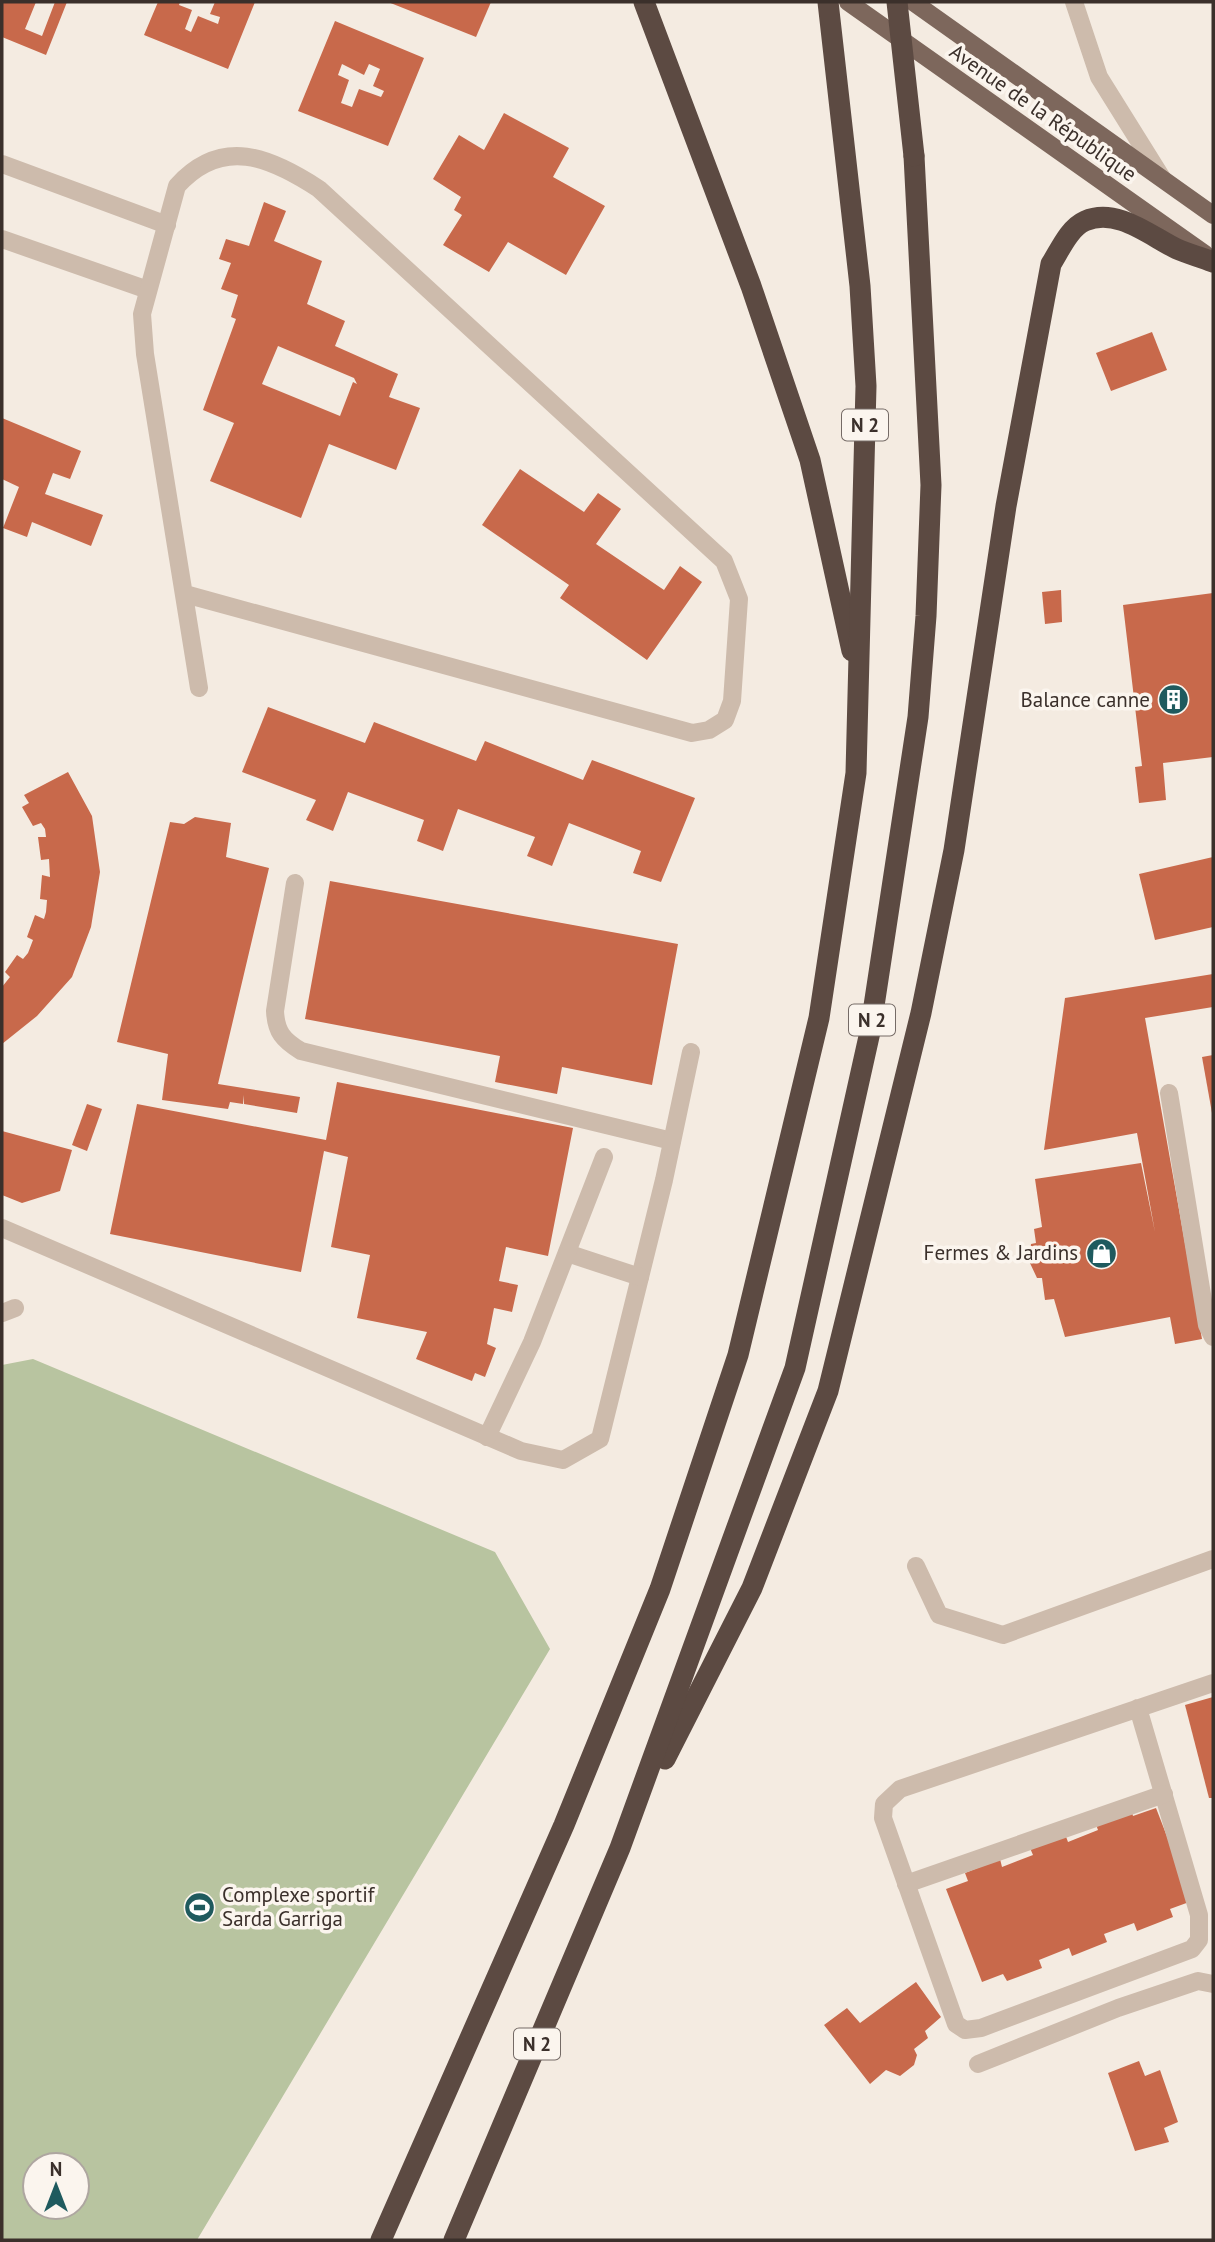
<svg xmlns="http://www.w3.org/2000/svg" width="1215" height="2242" font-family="'PT Sans',sans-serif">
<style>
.green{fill:#b8c4a0;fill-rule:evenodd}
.building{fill:#c8694b;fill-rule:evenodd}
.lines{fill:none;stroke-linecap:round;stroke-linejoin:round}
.minor{stroke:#cdbbac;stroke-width:18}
.major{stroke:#7d675c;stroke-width:18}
.highway{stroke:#5c4a42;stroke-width:21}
.highway-bridge{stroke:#5c4a42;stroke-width:21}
.labels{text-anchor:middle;stroke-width:7;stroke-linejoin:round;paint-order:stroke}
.shield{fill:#fbf5ee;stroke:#756b66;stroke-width:2}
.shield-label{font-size:19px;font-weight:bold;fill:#3b302b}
.street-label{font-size:21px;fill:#3b302b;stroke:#fbf5ee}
.poi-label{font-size:21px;fill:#3b302b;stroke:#fbf5ee;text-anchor:end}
</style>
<rect width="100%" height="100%" fill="#f4ebe1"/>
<path class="green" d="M33 1359 495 1552 550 1649 197 2240H2V1365ZM35 2165H77V2207H35Z"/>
<g class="building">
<path d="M2 2H36L25 29 42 36 55 2H67L46 55 2 37Z"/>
<path d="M158 2H180L179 5 192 10 185 29 191 32 198 16 218 24 220 17 210 14 215 2H255L228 69 144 35Z"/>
<path d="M388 2H491L476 37Z"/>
<path d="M335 21 424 58 388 146 298 111ZM342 64 364 75 369 64 380 69 373 86 384 91 381 97 359 89 352 107 341 103 349 80 338 75Z"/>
<path d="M504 113 569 148 553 177 605 206 566 275 508 242 489 272 443 245 462 215 454 210 461 197 433 179 459 135 484 150Z"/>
<path d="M264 202 286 211 274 241 322 261 307 304 345 321 335 346 398 374 389 397 420 408 396 470 329 444 301 518 210 481 234 423 203 410 236 319 231 317 238 295 221 289 231 263 219 259 226 239 249 246ZM278 346 354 378 357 384 353 382 340 416 262 384Z"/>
<path d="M1152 332 1167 370 1111 391 1096 353Z"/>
<path d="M2 418 81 451 70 479 53 473 45 494 103 515 91 546 32 522 27 537 3 528 19 487 2 479Z"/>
<path d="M520 469 584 512 598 493 621 509 596 544 664 590 680 566 702 582 647 660 560 598 569 585 482 525Z"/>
<path d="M1061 590 1062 622 1045 624 1042 592Z"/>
<path d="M1213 593V757L1163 763 1166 800 1139 803 1135 767 1142 766 1123 605Z"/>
<path d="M268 707 365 743 374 722 476 761 485 741 583 780 592 760 695 798 661 882 633 873 641 851 569 823 552 866 527 856 535 837 458 809 443 851 417 841 424 820 348 792 333 831 306 820 316 800 242 772Z"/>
<path d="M68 772 92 816 100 872 91 927 72 977 37 1016 2 1044V987L10 977 5 972 17 955 23 959 28 953 33 940 27 937 35 915 44 919 46 912 47 900 40 899 42 875 50 877 49 859 41 860 38 837H46L45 829 41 823 33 826 22 807 29 803 24 795Z"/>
<path d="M195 817 231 823 226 857 269 868 218 1084 300 1097 297 1113 244 1104V1095L243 1104 230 1102 228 1109 162 1100 168 1054 117 1042 170 822 184 824Z"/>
<path d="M1213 857V927L1155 940 1139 874Z"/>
<path d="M330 881 678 944 652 1085 562 1067 557 1094 495 1082 500 1056 305 1019Z"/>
<path d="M1213 974V1007L1145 1018 1202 1339 1175 1344 1170 1317 1065 1337 1054 1299 1045 1300 1042 1278H1037L1029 1261 1031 1244 1036 1243 1034 1229 1042 1227 1035 1179 1141 1163 1155 1232 1137 1133 1044 1150 1065 998Z"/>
<path d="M1213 1055V1113H1212L1202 1057Z"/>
<path d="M337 1082 573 1128 548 1256 506 1247 499 1281 518 1285 512 1312 494 1308 487 1344 496 1348 485 1377 475 1373 472 1381 416 1359 427 1332 357 1318 370 1255 331 1247 348 1157 324 1151 301 1272 110 1234 137 1104 326 1140Z"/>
<path d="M87 1104 102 1109 87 1151 72 1145Z"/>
<path d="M2 1131 72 1150 60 1191 22 1203 2 1195Z"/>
<path d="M1213 1697V1798H1209L1185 1705Z"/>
<path d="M1156 1808 1192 1901 1170 1909 1173 1917 1137 1931 1134 1923 1104 1934 1107 1942 1072 1956 1069 1948 1039 1960 1042 1968 1007 1981 1003 1974 982 1982 946 1889 968 1881 965 1873 1000 1859 1002 1867 1033 1855 1030 1848 1065 1834 1068 1842 1098 1830 1095 1822 1131 1809 1133 1816Z"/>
<path d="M916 1982 941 2017 925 2031 928 2038 914 2049 917 2055 914 2065 900 2076 886 2070 870 2084 824 2025 847 2008 860 2023Z"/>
<path d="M1139 2061 1145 2076 1160 2070 1178 2122 1164 2128 1169 2142 1135 2151 1108 2073Z"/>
</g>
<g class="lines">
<g class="minor">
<path d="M1074 2 1099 77 1162 178"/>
<path d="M2 164 167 225"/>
<path d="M2 239 148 290"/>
<path d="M185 594 692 733 709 730 725 720 732 701 739 599 724 561 319 189C270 157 222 136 177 186L142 314 145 354 199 688"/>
<path d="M295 883 275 1011C276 1032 283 1040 301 1051L672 1141"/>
<path d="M1169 1093 1207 1325 1213 1337"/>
<path d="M2 1228 521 1451 563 1460 600 1439 664 1180 691 1052"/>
<path d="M567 1253 640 1277"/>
<path d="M2 1313 15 1308"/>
<path d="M487 1437 532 1342 604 1157"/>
<path d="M916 1566 939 1615 1003 1635 1213 1559"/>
<path d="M1138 1708 1199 1915V1940L1192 1949 981 2028 965 2030 956 2024 883 1818 884 1804 900 1789 1213 1683"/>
<path d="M906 1884 1164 1794"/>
<path d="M978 2064 1118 2008 1198 1981 1213 1984"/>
</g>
<g class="major">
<path d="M848 2 1205 254"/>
<path d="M913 2 1213 215"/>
</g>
<g class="highway">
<path d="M644 2 751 286 810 460 852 651"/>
<path d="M665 1759 752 1588 828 1391 921 1013 954 850 1006 506 1051 264C1060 250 1069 228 1085 221 1117 207 1150 236 1177 249 1188 254 1201 257 1213 262"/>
<path d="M381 2240 564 1825 660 1589 738 1355 819 1018 856 773 866 386 860 286 828 2"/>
<path d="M454 2240 620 1848 795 1368 870 1032 918 717 926 616 931 485 914 156"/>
</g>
<path class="highway-bridge" d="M897 2 914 156"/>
</g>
<defs>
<symbol id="building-disc" viewBox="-11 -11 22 22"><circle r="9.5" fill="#1f5a5e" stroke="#fbf5ee"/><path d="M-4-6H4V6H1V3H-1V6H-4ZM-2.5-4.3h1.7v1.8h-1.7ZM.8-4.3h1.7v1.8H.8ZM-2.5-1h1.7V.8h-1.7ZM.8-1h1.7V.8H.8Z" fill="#fff"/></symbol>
<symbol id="shop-disc" viewBox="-11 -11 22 22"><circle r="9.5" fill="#1f5a5e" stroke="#fbf5ee"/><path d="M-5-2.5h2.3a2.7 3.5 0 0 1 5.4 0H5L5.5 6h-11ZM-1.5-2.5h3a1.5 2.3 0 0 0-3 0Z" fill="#fff"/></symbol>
<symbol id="stadium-disc" viewBox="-11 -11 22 22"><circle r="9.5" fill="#1f5a5e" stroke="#fbf5ee"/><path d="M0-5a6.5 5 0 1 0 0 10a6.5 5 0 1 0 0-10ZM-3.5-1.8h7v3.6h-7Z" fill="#fff"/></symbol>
</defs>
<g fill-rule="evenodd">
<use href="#building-disc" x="1156" y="682" width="35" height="35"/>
<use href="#shop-disc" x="1084" y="1236" width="35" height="35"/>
<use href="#stadium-disc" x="182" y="1890" width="35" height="35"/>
</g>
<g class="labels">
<g class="shield">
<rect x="842" y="409.5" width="46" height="31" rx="5"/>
<rect x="849" y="1004.5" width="46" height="31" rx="5"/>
<rect x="514" y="2028.5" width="46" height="31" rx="5"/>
</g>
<g class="shield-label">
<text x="865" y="432">N 2</text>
<text x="872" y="1027">N 2</text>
<text x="537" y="2051">N 2</text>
</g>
<g class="street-label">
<text transform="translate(1043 113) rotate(35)" y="7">Avenue de la République</text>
</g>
<g class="poi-label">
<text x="1150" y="707">Balance canne</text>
<text x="1078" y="1260">Fermes &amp; Jardins</text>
<text x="222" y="1902" text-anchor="start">Complexe sportif<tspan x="222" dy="24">Sarda Garriga</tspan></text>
</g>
</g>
<rect width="1215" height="2242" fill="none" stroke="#3b302b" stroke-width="7"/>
<g transform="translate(56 2186)"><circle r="33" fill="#fbf5ee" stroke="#aea6a0" stroke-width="2"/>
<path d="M0-5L12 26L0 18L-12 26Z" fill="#1f5a5e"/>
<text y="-10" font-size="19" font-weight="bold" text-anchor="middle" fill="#3b302b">N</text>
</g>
</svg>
